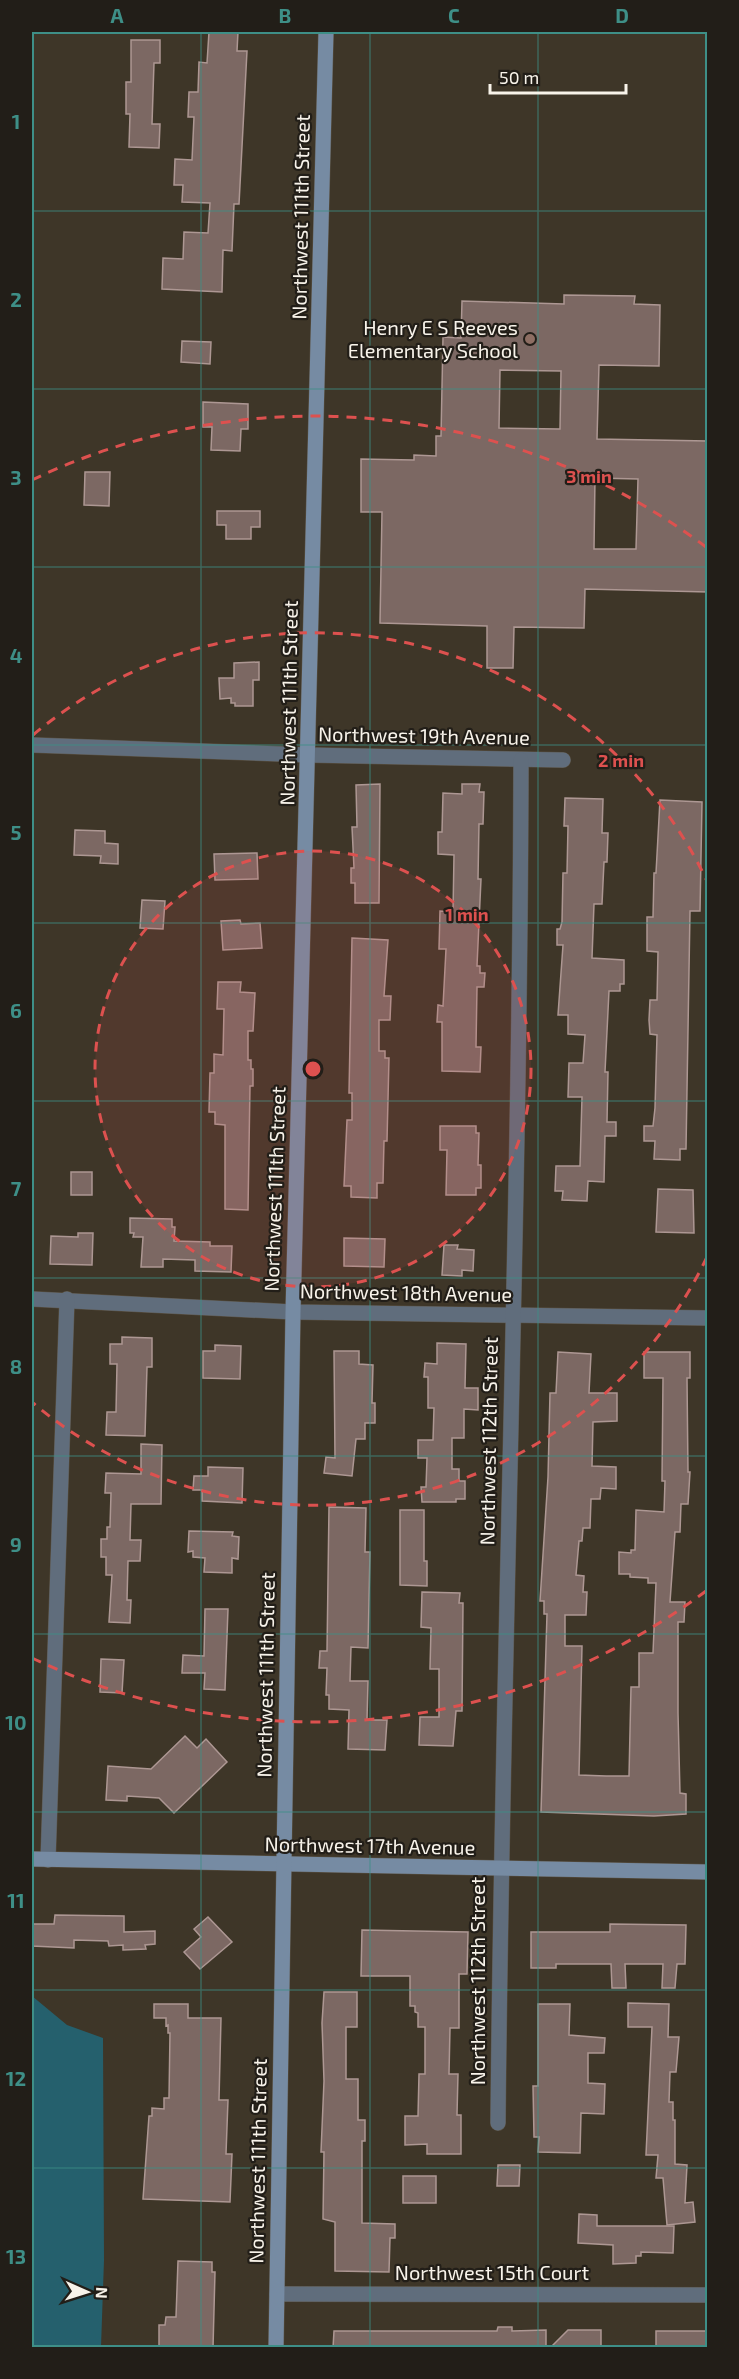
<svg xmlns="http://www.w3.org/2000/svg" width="739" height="2379" font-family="'Exo 2',sans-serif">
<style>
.water{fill:#25606d}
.building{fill:#7c6863;stroke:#ad9793;stroke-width:1.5;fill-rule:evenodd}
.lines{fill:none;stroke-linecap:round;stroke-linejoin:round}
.street-casing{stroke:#5c5447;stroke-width:16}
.secondary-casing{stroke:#5c5447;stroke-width:16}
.street{stroke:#606d7c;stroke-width:15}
.secondary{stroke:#768ba3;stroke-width:15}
.grid{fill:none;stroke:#3e8f87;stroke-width:1.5;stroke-opacity:0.55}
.ring{fill:none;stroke:#dd514f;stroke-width:3;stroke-dasharray:10 8}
.education-dot{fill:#8d6e63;stroke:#221e18;stroke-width:2}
.labels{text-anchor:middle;stroke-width:4.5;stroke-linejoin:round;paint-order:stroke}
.street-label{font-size:20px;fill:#f8f3ea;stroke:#221e18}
.poi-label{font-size:20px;fill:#f8f3ea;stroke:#221e18;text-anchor:end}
.centre{fill:#dd514f;stroke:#221e18;stroke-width:3}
.ring-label{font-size:18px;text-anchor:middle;font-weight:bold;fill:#dd514f;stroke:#221e18;stroke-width:4.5;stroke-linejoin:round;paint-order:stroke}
.neatline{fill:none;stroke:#3e8f87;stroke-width:2}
.grid-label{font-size:20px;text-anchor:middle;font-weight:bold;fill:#3e8f87}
</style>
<rect width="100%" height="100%" fill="#3e3628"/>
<path class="water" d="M32 1996 67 2025 103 2038 104 2260 101 2347H32Z"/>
<g class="building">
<path d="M209 32H238L237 51H247L239 204H234L232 251 223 250 222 292 162 289 163 258 183 259 184 232 208 233 210 203 182 202 183 185H174L175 159 192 160 194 117H188L189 92H198L199 62 207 63Z"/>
<path d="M131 40H160V63H154L152 124H160L159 148 129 147 130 114H126V82H131Z"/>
<path d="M564 295 635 296 634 304 660 305 659 366 599 365 597 439 708 441V592L585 589 584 628 514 627 513 668H487V626L380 623 382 512H361V459L414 460V455L436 456V436H441L443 337 461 338 462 301 564 304ZM500 370 561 371 560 429 499 428ZM595 478 638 479 636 549H594Z"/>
<path d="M182 341 211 342 210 364 181 362Z"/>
<path d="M203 402 248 404V429H241L240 451 211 450 212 427H203Z"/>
<path d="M85 472H110L109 506 84 505Z"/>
<path d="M217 511H260V527H251V539H226V525H217Z"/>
<path d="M259 662V680H253V706H235V703H231V698L220 699 219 678H234V663Z"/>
<path d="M380 784 379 903H355V883H351V868H354L352 827H357L356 785Z"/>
<path d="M462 784H480L479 792H484L483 824H479L478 879H481L477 966H480V973H485L484 987H477L476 1047H481L480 1072 442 1071V1022H437L438 1005 443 1006 446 949H439L440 911 453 912 454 855 438 854V832H442L443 793 462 794Z"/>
<path d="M565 798 603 799 602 833H608L607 862H604L602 904H594L592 958 624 960V984H620V991H609L605 1072H608L607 1122H616V1136H605L604 1182 588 1181 587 1201 562 1200 563 1191H555L556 1166H580L582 1097H568L569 1063H583L585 1035 568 1034V1015H558L563 945H557V929H560L562 922 563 873H567L568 826H564Z"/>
<path d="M660 800 702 802 700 911H690L686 1149H680V1160L654 1159 655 1141H644V1126H653L655 1108 657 1035 650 1034 649 1020 650 1000H657L658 952 647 951V917H653L654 873H656Z"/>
<path d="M75 830 105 831V843L118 844V864L100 863 101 856 74 855Z"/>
<path d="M257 853 258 879 215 880 214 854Z"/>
<path d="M142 900 165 901 163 929 140 928Z"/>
<path d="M240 920 241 924 260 923 262 948 223 950 221 921Z"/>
<path d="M352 938 388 940 384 996H391L390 1020H379V1051H385V1058H389L387 1141H384L383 1183H377V1198L351 1197V1186H344L347 1120H352V1093H349Z"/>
<path d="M218 982H241L240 992 255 993 253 1031H248V1060H251V1069H253V1086H250L248 1210 225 1209V1125L215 1124V1112H209L210 1073H214V1054L223 1055 224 1009H217Z"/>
<path d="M440 1126H476V1133H479L478 1165H481V1188H476V1195H446L447 1150H440Z"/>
<rect x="71" y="1172" width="21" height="23"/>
<path d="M658 1189 693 1190 694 1233 656 1232Z"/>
<path d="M130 1218 172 1219V1227H175L174 1241 210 1242V1246H232L231 1272 195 1271V1260L163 1259V1267H141L143 1237H133L134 1233H130Z"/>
<path d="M78 1233H93L92 1265 50 1264 51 1236 78 1237Z"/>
<path d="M344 1238 385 1239 384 1267 344 1266Z"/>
<path d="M444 1245H458L457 1249 474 1250 473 1271 462 1270V1276L442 1275Z"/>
<path d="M122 1337 152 1338V1367H147L145 1436 106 1435 107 1412H116L117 1364H110V1344H122Z"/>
<path d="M437 1343 466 1344 465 1388H478V1410L464 1409V1438H452V1469H459V1481H465V1499H456V1502H422L421 1487H426L427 1458H418V1440H433L434 1408H428V1377H424L425 1363 437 1364Z"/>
<path d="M215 1345 241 1346 240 1379 203 1378V1351H215Z"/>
<path d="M334 1351H359V1364L373 1365 372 1403H375V1423H365V1439H356L352 1476 324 1473 326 1457 335 1458Z"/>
<path d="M558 1352 591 1354 589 1393H617V1421L593 1422 592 1466 616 1467V1489L601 1488 600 1499H591L590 1528H583L582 1541H579L576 1575 584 1576 583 1592H587L586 1615H565V1646H582L579 1775 606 1776H629L631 1687H639V1653H653L656 1583H648V1578L630 1577V1574H619V1552L631 1553V1550H635L636 1510 664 1512 665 1481H662L663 1378H644V1352H690V1378H687L688 1472H690L688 1504H681L680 1532H675L670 1602H685L684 1622H678V1713L680 1793 686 1794V1814L654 1816 541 1812 547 1614H544V1601H540L548 1477 550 1393H556Z"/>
<path d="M141 1444 162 1445 161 1504H131L130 1540H141L140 1561H128L127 1600H131L130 1623 109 1622 112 1575H106V1557H101V1539H107V1527H110L111 1493H105L106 1473 141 1474Z"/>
<path d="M208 1467 243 1468 242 1503 202 1501V1490H193L194 1476H208Z"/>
<path d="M329 1507 366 1508 365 1552H370L368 1648 351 1647 350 1681H368L367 1720H387L385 1750 348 1749 349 1710 329 1709V1695H326L327 1668H319L320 1651H327Z"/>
<path d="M400 1510H424V1561H427V1586L400 1585Z"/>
<path d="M189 1531 233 1532 232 1536 239 1537 238 1559 232 1558V1573L204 1572 205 1558 193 1557V1551L188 1552Z"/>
<path d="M422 1592 460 1593 459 1603H463L462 1711H456L453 1746 419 1745 420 1717H439V1669H430L431 1628 421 1627Z"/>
<path d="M205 1609H228L225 1690 204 1689 205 1673H182L183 1655 204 1656Z"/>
<path d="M101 1659 124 1660 122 1693 100 1692Z"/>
<path d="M185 1736 197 1748 206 1739 227 1762 174 1813 159 1798 127 1796V1801L106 1800 108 1766 151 1769Z"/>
<path d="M55 1915 124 1916V1932L155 1931V1944L145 1945 146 1949 123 1950V1945L109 1946 108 1941 74 1940V1948L32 1946V1924H54Z"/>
<path d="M208 1917 232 1942 200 1969 184 1952 201 1937 194 1929Z"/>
<path d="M610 1924 686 1925 685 1964H677L675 1988H662L663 1964H625L626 1988H612L611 1964H556V1968H531V1932H610Z"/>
<path d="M362 1930 468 1932 467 1974H459V2028H450L449 2074H458L457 2115H461V2154H427V2144L405 2145V2116H418L419 2074H425V2027H418V2013L415 2012V2006H410V1976H361Z"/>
<path d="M324 1992H357V2027H346V2079H358V2120H365V2141H362V2223L395 2224V2238H390L389 2272 335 2271V2222L323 2219 324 2152H321L324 2081 322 2023Z"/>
<path d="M628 2003 669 2004 668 2037H679L676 2072H670L669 2102H673V2120H675V2164L687 2165 685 2203 693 2202 695 2222 667 2225 663 2178H656L658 2155H646L652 2027H628Z"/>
<path d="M154 2004H188V2018H221L219 2100H228L226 2154H232L230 2202 143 2199 149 2116H152V2108L164 2109V2098H169L170 2033H168V2025L166 2026V2018H154Z"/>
<path d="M538 2004H570L569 2035 605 2038 604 2053H588V2083L605 2084 604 2114 581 2113 580 2153 538 2152 539 2137H534L533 2086H538Z"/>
<path d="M498 2165H520L519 2186H497Z"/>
<rect x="403" y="2176" width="33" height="27"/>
<path d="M579 2214 597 2215V2226H674L673 2253 641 2252V2256H636V2263L613 2264V2245L578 2243Z"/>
<path d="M178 2261 212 2262V2272H215L213 2348H159V2325H165L166 2317H176Z"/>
<path d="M498 2327H512V2331L546 2330V2348H333L334 2331H497Z"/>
<path d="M568 2330H601V2348H550Z"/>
<rect x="656" y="2331" width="52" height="17"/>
</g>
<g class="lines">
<defs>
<g id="street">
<path d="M32 745 308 755 563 760"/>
<path d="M32 1299 293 1312 708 1318"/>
<path d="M48 1860 67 1299"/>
<path d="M498 2123C502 1668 520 1214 521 760"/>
<path d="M277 2294 708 2295"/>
</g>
<g id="secondary">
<path d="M32 1859 708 1872"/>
<path d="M276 2348 293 1312 326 32"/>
</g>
</defs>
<use href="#street" class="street-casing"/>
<use href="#secondary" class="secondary-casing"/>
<use href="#street" class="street"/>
<use href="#secondary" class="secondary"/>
</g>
<path class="grid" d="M201 32V2348M370 32V2348M538 32V2348M32 211H708M32 389H708M32 567H708M32 745H708M32 923H708M32 1101H708M32 1278H708M32 1456H708M32 1634H708M32 1812H708M32 1990H708M32 2168H708"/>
<circle cx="313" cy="1069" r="218" fill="#dd514f" fill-opacity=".12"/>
<g class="ring">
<circle cx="313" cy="1069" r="218"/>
<path d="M707 1257A436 436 0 0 1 33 1403M33 735A436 436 0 0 1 707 881"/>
<path d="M706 1591A653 653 0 0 1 32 1658M32 480A653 653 0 0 1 706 547"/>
</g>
<circle class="education-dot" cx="530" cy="339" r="6"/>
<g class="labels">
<g class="street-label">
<text transform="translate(301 217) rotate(-89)" y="7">Northwest 111th Street</text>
<text transform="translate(289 703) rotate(-89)" y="7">Northwest 111th Street</text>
<text transform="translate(424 736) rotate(1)" y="7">Northwest 19th Avenue</text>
<text transform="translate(275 1189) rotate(-88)" y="7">Northwest 111th Street</text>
<text transform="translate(406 1293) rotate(1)" y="7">Northwest 18th Avenue</text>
<text transform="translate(489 1441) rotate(-89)" y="7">Northwest 112th Street</text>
<text transform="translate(266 1675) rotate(-89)" y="7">Northwest 111th Street</text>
<text transform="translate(370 1846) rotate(1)" y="7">Northwest 17th Avenue</text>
<text transform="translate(478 1981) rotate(-90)" y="7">Northwest 112th Street</text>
<text transform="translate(258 2161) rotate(-89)" y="7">Northwest 111th Street</text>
<text x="492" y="2280">Northwest 15th Court</text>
</g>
<g class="poi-label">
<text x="518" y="335">Henry E S Reeves<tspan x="518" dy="23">Elementary School</tspan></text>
</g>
</g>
<circle cx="313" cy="1069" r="9" class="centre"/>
<g class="ring-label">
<text x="589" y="483">3 min</text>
<text x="621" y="767">2 min</text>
<text x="467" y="921">1 min</text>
</g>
<rect width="739" height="2379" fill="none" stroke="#221e18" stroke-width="66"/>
<g transform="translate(87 2292) rotate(93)" stroke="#221e18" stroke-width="4.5" paint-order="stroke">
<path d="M0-4.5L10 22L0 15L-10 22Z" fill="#f8f3ea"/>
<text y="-9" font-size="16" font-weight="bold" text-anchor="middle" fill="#f8f3ea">N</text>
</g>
<path d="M490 84v9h136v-9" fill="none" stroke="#f8f3ea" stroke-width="3"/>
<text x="499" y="84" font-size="18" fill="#f8f3ea" stroke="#221e18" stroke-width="4.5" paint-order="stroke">50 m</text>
<rect x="33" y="33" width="673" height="2313" class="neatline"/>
<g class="grid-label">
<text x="117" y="23">A</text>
<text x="285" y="23">B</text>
<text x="454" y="23">C</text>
<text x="622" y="23">D</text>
<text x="16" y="129">1</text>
<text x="16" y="307">2</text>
<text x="16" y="485">3</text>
<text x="16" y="663">4</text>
<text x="16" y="840">5</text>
<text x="16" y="1018">6</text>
<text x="16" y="1196">7</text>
<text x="16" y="1374">8</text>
<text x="16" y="1552">9</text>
<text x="16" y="1730">10</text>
<text x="16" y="1908">11</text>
<text x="16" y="2086">12</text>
<text x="16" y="2264">13</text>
</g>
</svg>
